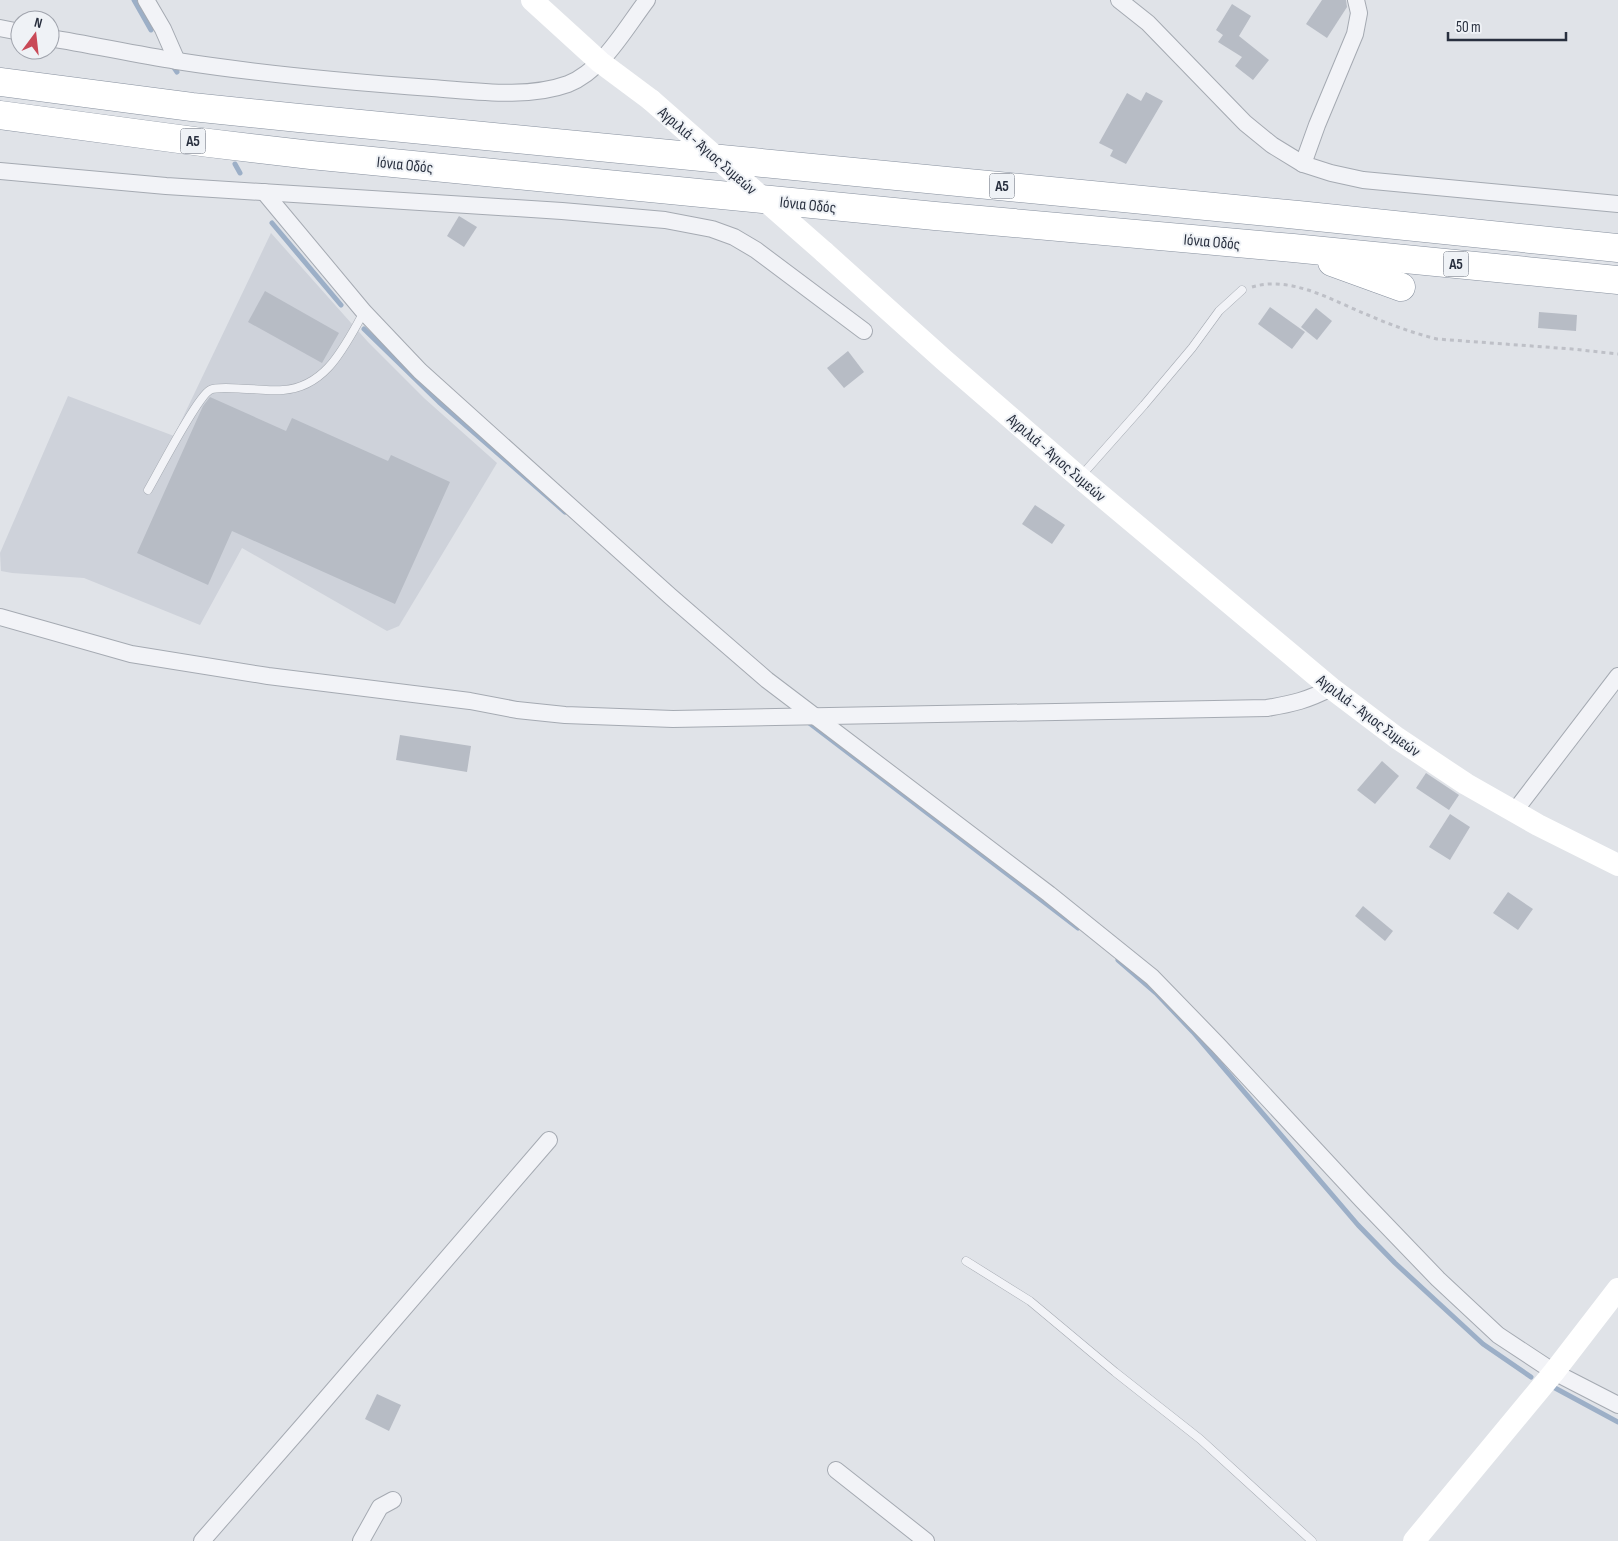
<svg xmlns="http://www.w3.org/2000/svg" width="1618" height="1541" font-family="'Sofia Sans Condensed',sans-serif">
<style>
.built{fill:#ced2da}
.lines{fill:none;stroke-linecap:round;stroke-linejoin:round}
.stream{stroke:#9cafc7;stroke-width:5}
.building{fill:#b7bcc5}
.lane-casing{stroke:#a5aab2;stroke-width:9}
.street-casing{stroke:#a5aab2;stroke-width:18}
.highway-casing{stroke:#87909e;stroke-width:29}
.path{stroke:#bec0c7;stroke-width:3;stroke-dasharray:4 4;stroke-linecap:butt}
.lane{stroke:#f2f3f7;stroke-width:8}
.street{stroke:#f2f3f7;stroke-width:16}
.secondary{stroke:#fff;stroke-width:22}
.highway{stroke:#fff;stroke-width:28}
.secondary-bridge{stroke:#fff;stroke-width:22}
.labels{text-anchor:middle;stroke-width:4;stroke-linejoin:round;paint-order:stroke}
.shield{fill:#eff2f6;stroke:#646a76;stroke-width:1}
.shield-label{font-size:15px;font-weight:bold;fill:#29303f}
.street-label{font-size:16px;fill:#29303f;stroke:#eff2f6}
</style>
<rect width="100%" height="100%" fill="#e0e3e8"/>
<path class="built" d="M271 233 368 342 424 398 497 463 399 626 387 631 242 548 200 625 84 578 12 573 1 571 0 553 68 396 174 436Z"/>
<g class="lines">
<g class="stream">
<path d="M134 0 151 30"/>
<path d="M171 63 177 72"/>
<path d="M235 164 240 173"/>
<path d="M272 223 341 305"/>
<path d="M364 329 439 402 565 512"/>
<path d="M808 722 1078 928"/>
<path d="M1118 960 1156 993 1193 1032 1358 1225 1395 1263 1483 1344 1531 1377"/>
<path d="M1555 1388 1618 1422"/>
</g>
</g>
<g class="building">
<path d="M1322 0H1346L1347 7 1327 38 1306 24Z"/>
<path d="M1232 4 1251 16 1239 36 1269 60 1253 80 1235 66 1242 57 1218 42 1223 35 1216 30Z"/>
<path d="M1146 92 1163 101 1126 164 1110 156 1113 150 1099 143 1127 93 1141 101Z"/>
<path d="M459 216 477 227 464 247 447 236Z"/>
<path d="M265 291 339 333 322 363 248 322Z"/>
<path d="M1270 307 1305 332 1292 349 1258 324Z"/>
<path d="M1316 308 1332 321 1317 340 1301 327Z"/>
<path d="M1539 312 1577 315 1576 331 1538 328Z"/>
<path d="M848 351 864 372 844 388 827 368Z"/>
<path d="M210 397 286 431 292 418 388 461 391 455 450 482 395 604 232 531 208 585 137 553 203 406Z"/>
<path d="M1035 505 1065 525 1052 544 1022 524Z"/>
<path d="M400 735 471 746 467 772 396 760Z"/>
<path d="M1382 761 1399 776 1375 804 1357 790Z"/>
<path d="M1426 773 1459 795 1449 810 1416 788Z"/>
<path d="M1450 814 1470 827 1450 860 1429 847Z"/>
<path d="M1508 892 1533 909 1518 930 1493 913Z"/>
<path d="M1363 906 1393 931 1385 941 1355 916Z"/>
<path d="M377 1394 401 1405 389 1431 365 1419Z"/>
</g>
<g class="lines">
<defs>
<g id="lane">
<path d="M1081 476 1144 405 1192 348 1219 311 1242 290"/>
<path d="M148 490C158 473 197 397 210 390 218 386 239 389 248 389 260 389 271 391 283 390 327 387 345 345 364 312"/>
<path d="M966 1261 1030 1301 1115 1372 1200 1439 1312 1541"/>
</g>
<g id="street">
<path d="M146 0 163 29 177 61"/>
<path d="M1119 0 1148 23 1245 123 1272 145 1303 164 1331 173 1363 180 1618 204"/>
<path d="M0 28 20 32"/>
<path d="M50 38C92 45 134 54 177 61 261 74 347 82 432 88 475 91 527 99 568 84 602 71 625 29 647 0"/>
<path d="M1303 164 1317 125 1355 34 1359 13 1356 0"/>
<path d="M0 171 166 186 562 211 665 220 712 229 734 237 756 250 864 331"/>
<path d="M264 192 364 312 420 371 670 596 767 680 1049 894 1152 977 1218 1045 1362 1200 1438 1279 1498 1335 1554 1372 1618 1405"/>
<path d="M0 617 131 654 268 676 470 701 517 710 565 715 673 719 1267 708C1292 704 1308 700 1331 688"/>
<path d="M1514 812 1618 676"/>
<path d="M836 1470 926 1541"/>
<path d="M202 1541 305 1423 549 1140"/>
<path d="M361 1541 380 1507 393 1500"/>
</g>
<g id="highway">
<path d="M0 82 192 107 299 118 1298 215 1618 248"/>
<path d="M0 115 209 143 311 155 935 216 1293 248 1618 280"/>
<path d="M1332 262 1401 287"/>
</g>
</defs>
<use href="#lane" class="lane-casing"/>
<use href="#street" class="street-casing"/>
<use href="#highway" class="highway-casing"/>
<path class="path" d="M1252 287C1291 275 1333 301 1368 315 1391 325 1413 333 1437 339L1572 349 1618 354"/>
<use href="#lane" class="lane"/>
<use href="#street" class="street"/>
<g class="secondary">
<path d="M532 0 600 62 651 100"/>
<path d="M824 252 944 360 1079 477 1331 688 1397 738 1466 784 1538 825 1618 865"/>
<path d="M1414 1541 1554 1372 1618 1289"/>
</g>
<use href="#highway" class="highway"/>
<path class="secondary-bridge" d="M651 100 824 252"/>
</g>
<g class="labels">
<g class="shield">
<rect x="180.5" y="128.5" width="25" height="25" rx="4"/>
<rect x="989.5" y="173.5" width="25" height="25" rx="4"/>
<rect x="1443.5" y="251.5" width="25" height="25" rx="4"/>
</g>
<g class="shield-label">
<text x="193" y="146">Α5</text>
<text x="1002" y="191">Α5</text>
<text x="1456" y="269">Α5</text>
</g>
<g class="street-label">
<text transform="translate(708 150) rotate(41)" y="6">Αγριλιά - Άγιος Συμεών</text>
<text transform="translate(405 164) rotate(6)" y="6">Ιόνια Οδός</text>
<text transform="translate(808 204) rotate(6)" y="6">Ιόνια Οδός</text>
<text transform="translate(1212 241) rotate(5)" y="6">Ιόνια Οδός</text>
<text transform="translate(1057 457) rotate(41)" y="6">Αγριλιά - Άγιος Συμεών</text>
<text transform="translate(1369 715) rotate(37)" y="6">Αγριλιά - Άγιος Συμεών</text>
</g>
</g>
<g transform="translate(35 35) rotate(15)"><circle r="24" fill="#eff2f6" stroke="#a0a4ad"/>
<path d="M0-4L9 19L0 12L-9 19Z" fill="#c94957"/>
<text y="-8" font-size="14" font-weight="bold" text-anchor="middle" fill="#29303f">N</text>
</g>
<path d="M1448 32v8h118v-8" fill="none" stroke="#29303f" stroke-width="2.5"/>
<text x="1456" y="32" font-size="15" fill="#29303f" stroke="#eff2f6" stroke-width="4" paint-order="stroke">50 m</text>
</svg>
